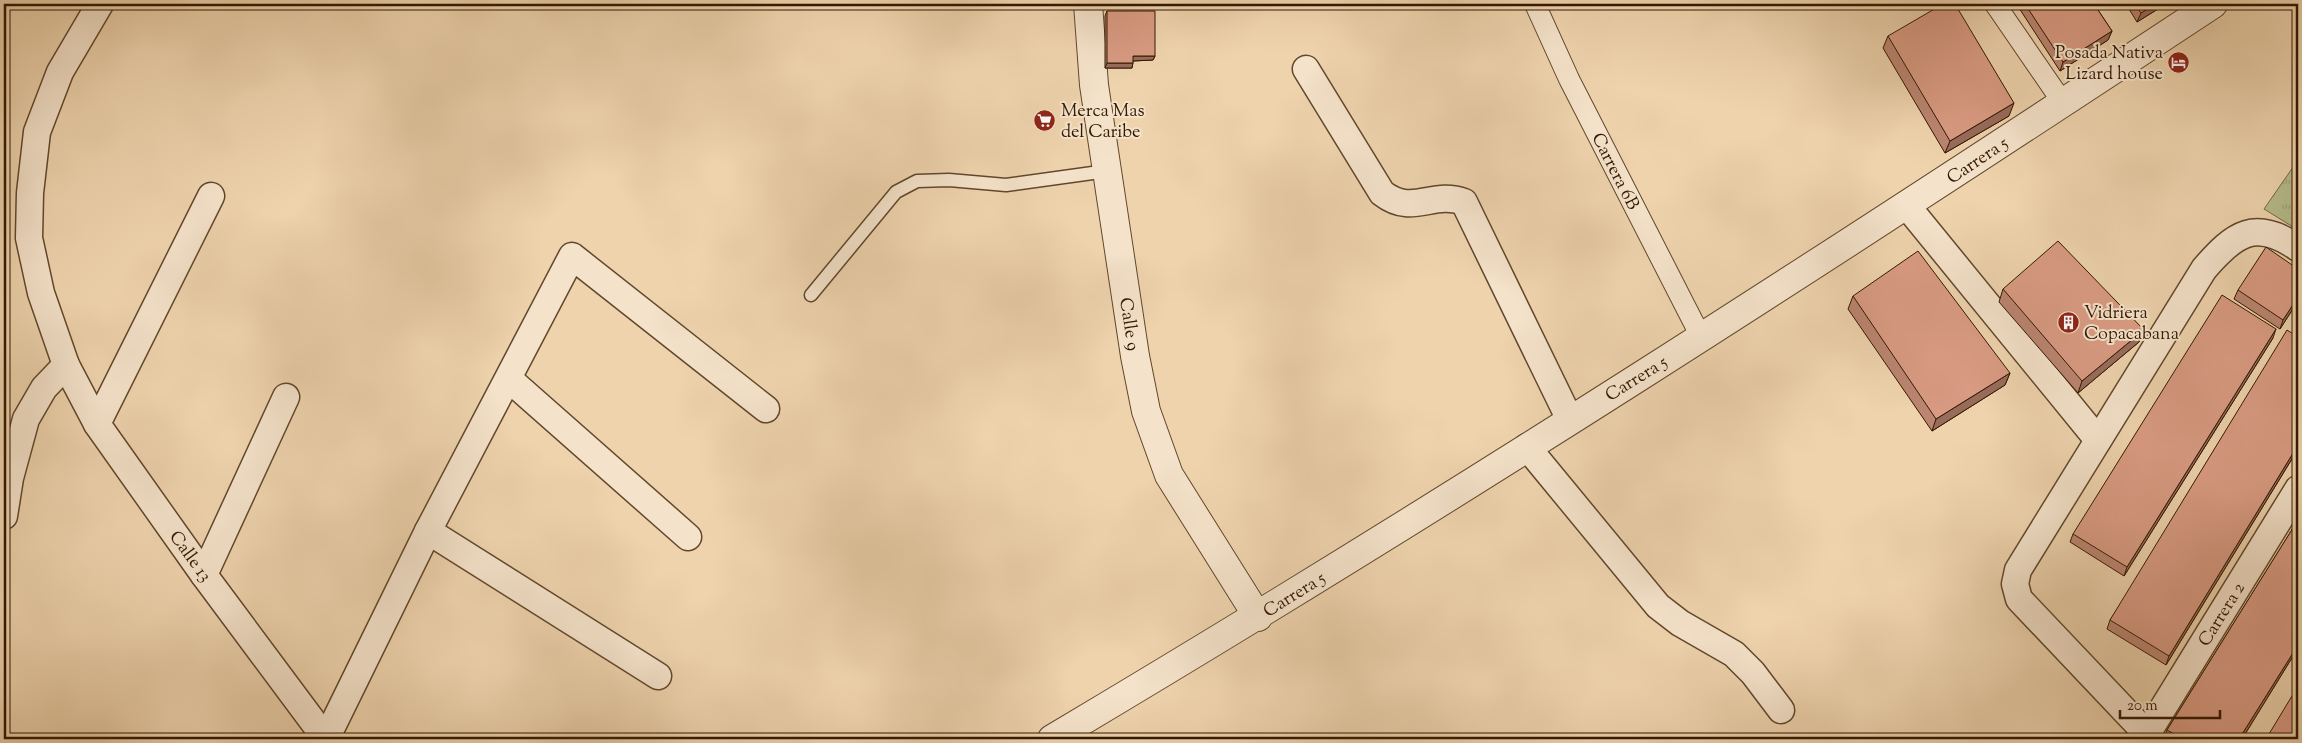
<svg xmlns="http://www.w3.org/2000/svg" width="2302" height="743" font-family="'Sorts Mill Goudy',serif">
<style>
.grass{fill:url(#grass-tufts);stroke:#746a46}
.lines{fill:none;stroke-linecap:round;stroke-linejoin:round}
.service-casing{stroke:#61472b;stroke-width:15}
.pedestrian-casing{stroke:#61472b;stroke-width:22}
.minor-casing{stroke:#61472b;stroke-width:29}
.tertiary-casing{stroke:#61472b;stroke-width:30}
.service{stroke:#f4e2ca;stroke-width:12}
.pedestrian{stroke:#f4e2ca;stroke-width:20}
.minor{stroke:#f4e2ca;stroke-width:26}
.tertiary{stroke:#f4e2ca;stroke-width:28}
.wall{fill:#bb8571;stroke:#321800}
.shaded-wall{fill:#986c5c;stroke:#321800}
.building{fill:#d99b83;stroke:#321800}
.labels{text-anchor:middle;stroke-width:4;stroke-linejoin:round;paint-order:stroke}
.poi-label{font-size:18px;fill:#321800;stroke:#f4e2ca;text-anchor:start}
.street-label{font-size:18px;fill:#321800;stroke:#f4e2ca}
</style>
<defs>
<pattern id="grass-tufts" width="24" height="20" patternUnits="userSpaceOnUse" patternTransform="scale(1.25)"><rect width="24" height="20" fill="#b7bc8b"/><path d="M3 7l-1-3M5 7V3M7 7l1-3M15 17l-1-3M17 17v-4M19 17l1-3" fill="none" stroke="#9ea176"/></pattern>
</defs>
<rect width="100%" height="100%" fill="#eed3ad"/>
<filter id="stains"><feTurbulence type="fractalNoise" baseFrequency=".004" numOctaves="4"/><feColorMatrix values="0 0 0 0 .2 0 0 0 0 .09 0 0 0 0 .02 0 0 0 .5 -.17"/></filter>
<radialGradient id="worn" r=".72"><stop offset=".6" stop-color="#630" stop-opacity="0"/><stop offset="1" stop-color="#630" stop-opacity=".3"/></radialGradient>
<path class="grass" d="M2298 160V230L2264 209Z"/>
<g class="lines">
<defs>
<path id="service" d="M811 295 896 192 917 181 949 180 1006 185 1107 171"/>
<g id="pedestrian">
<path d="M1535 4 1569 79 1701 337"/>
<path d="M1995 4 2063 103"/>
</g>
<g id="minor">
<path d="M100 4 60 72 37 132 30 193 29 238 41 293 66 365 97 424 204 575 326 739"/>
<path d="M1306 69 1382 193C1413 217 1432 190 1464 202L1570 420"/>
<path d="M1907 206 2098 440"/>
<path d="M509 379 688 537"/>
<path d="M97 424 211 196"/>
<path d="M1527 447 1658 606 1680 623 1734 654 1753 673 1781 710"/>
<path d="M4 516 10 478 26 419 44 388 66 365"/>
<path d="M428 531 658 676"/>
<path d="M204 575 286 397"/>
<path d="M2147 734 2019 599 2015 584 2018 570 2204 269C2234 234 2255 218 2298 248"/>
<path d="M326 739 428 531 572 256 766 409"/>
<path d="M2146 739 2147 734 2298 489"/>
</g>
<g id="tertiary">
<path d="M1088 4 1094 85 1135 356 1146 411 1169 475 1258 617"/>
<path d="M1052 739C1446 505 1831 256 2213 4"/>
</g>
</defs>
<use href="#service" class="service-casing"/>
<use href="#pedestrian" class="pedestrian-casing"/>
<use href="#minor" class="minor-casing"/>
<use href="#tertiary" class="tertiary-casing"/>
<use href="#service" class="service"/>
<use href="#pedestrian" class="pedestrian"/>
<use href="#minor" class="minor"/>
<use href="#tertiary" class="tertiary"/>
</g>
<g class="wall">
<path d="M2020 4H2094L2112 31 2108 40 2060 71 2019 8Z"/>
<path d="M2126 4H2166L2137 22Z"/>
<path d="M1107 11 1155 56 1153 60 1133 61 1132 68H1105V16Z"/>
<path d="M1888 36 2009 116 1945 153 1883 48Z"/>
<path d="M2003 289 2144 330 2139 342 2078 393 1999 302Z"/>
<path d="M2238 290 2298 301 2280 329 2234 299Z"/>
<path d="M1853 296 2010 373 2005 385 1932 431 1848 309Z"/>
<path d="M2298 337V449L2166 665 2107 629 2110 620Z"/>
<path d="M2273 338 2124 576 2070 542 2073 534Z"/>
<path d="M2298 520V648L2242 739H2164L2167 730Z"/>
</g>
<g class="shaded-wall">
<path d="M2155 4H2166L2137 22 2141 13Z"/>
<path d="M2112 31 2108 40 2060 71 2063 62Z"/>
<path d="M1133 56H1155L1153 60 1131 61Z"/>
<path d="M1107 63H1133L1132 68H1105Z"/>
<path d="M2014 103 2009 116 1945 153 1950 141Z"/>
<path d="M2298 297V301L2280 329 2283 320Z"/>
<path d="M2276 329 2273 338 2124 576 2127 567Z"/>
<path d="M2144 330 2139 342 2078 393 2082 381Z"/>
<path d="M2010 373 2005 385 1932 431 1936 419Z"/>
<path d="M2298 445V449L2166 665 2169 656Z"/>
<path d="M2298 645V648L2242 739H2239Z"/>
</g>
<g class="building">
<path d="M1943 4H1955L2014 103 1950 141 1888 36Z"/>
<path d="M2025 4H2094L2112 31 2063 62Z"/>
<path d="M2135 4H2155L2141 13Z"/>
<path d="M1107 11H1155V56H1133V63H1107Z"/>
<path d="M2058 241 2144 330 2082 381 2003 289Z"/>
<path d="M2266 247 2298 269V297L2283 320 2238 290Z"/>
<path d="M1918 251 2010 373 1936 419 1853 296Z"/>
<path d="M2222 295 2276 329 2127 567 2073 534Z"/>
<path d="M2287 330 2298 337V445L2169 656 2110 620Z"/>
<path d="M2298 520V645L2239 739H2183L2167 730Z"/>
<path d="M2298 686V739H2266Z"/>
</g>
<defs>
<symbol id="hotel-disc" viewBox="-11 -11 22 22"><circle r="9.5" fill="#8f2418" stroke="#f4e2ca"/><path d="M-6-4.5h1.5V1H6V5H4.5V3h-9V5H-6ZM-4 0a1.8 1.8 0 1 1 3.6 0ZM.5 0V-2.5h3Q6-2.5 6 0Z" fill="#fff"/></symbol>
<symbol id="supermarket-disc" viewBox="-11 -11 22 22"><circle r="9.5" fill="#8f2418" stroke="#f4e2ca"/><path d="M-6-5.5h2.5l.6 2H6L4.5 2H-2.5L-4.4-4H-6ZM-1.5 3.2a1.3 1.3 0 1 0 .1 0ZM3 3.2a1.3 1.3 0 1 0 .1 0Z" fill="#fff"/></symbol>
<symbol id="building-disc" viewBox="-11 -11 22 22"><circle r="9.5" fill="#8f2418" stroke="#f4e2ca"/><path d="M-4-6H4V6H1V3H-1V6H-4ZM-2.5-4.3h1.7v1.8h-1.7ZM.8-4.3h1.7v1.8H.8ZM-2.5-1h1.7V.8h-1.7ZM.8-1h1.7V.8H.8Z" fill="#fff"/></symbol>
</defs>
<g fill-rule="evenodd">
<use href="#hotel-disc" x="2166" y="50" width="25" height="25"/>
<use href="#supermarket-disc" x="1032" y="108" width="25" height="25"/>
<use href="#building-disc" x="2056" y="310" width="25" height="25"/>
</g>
<g class="labels">
<g class="poi-label">
<text x="2163" y="58" text-anchor="end">Posada Nativa<tspan x="2163" dy="21">Lizard house</tspan></text>
<text x="1061" y="116">Merca Mas<tspan x="1061" dy="21">del Caribe</tspan></text>
<text x="2084" y="318">Vidriera<tspan x="2084" dy="21">Copacabana</tspan></text>
</g>
<g class="street-label">
<text transform="translate(1977 160) rotate(-34)" y="6">Carrera 5</text>
<text transform="translate(1616 171) rotate(63)" y="6">Carrera 6B</text>
<text transform="translate(1130 324) rotate(81)" y="6">Calle 9</text>
<text transform="translate(1636 378) rotate(-32)" y="6">Carrera 5</text>
<text transform="translate(191 556) rotate(54)" y="6">Calle 13</text>
<text transform="translate(1294 594) rotate(-32)" y="6">Carrera 5</text>
<text transform="translate(2221 614) rotate(-58)" y="6">Carrera 2</text>
</g>
</g>
<rect width="2302" height="743" fill="none" stroke="#eed3ad" stroke-width="20"/>
<rect x="5" y="5" width="2292" height="733" fill="none" stroke="#321800" stroke-width="2.5"/>
<rect x="10" y="10" width="2282" height="723" fill="none" stroke="#321800"/>
<path d="M2120 710v8h100v-8" fill="none" stroke="#321800" stroke-width="2.5"/>
<text x="2127" y="710" font-size="15" fill="#321800" stroke="#f4e2ca" stroke-width="4" paint-order="stroke">20 m</text>
<rect width="100%" height="100%" filter="url(#stains)"/>
<rect width="100%" height="100%" fill="url(#worn)"/>
</svg>
